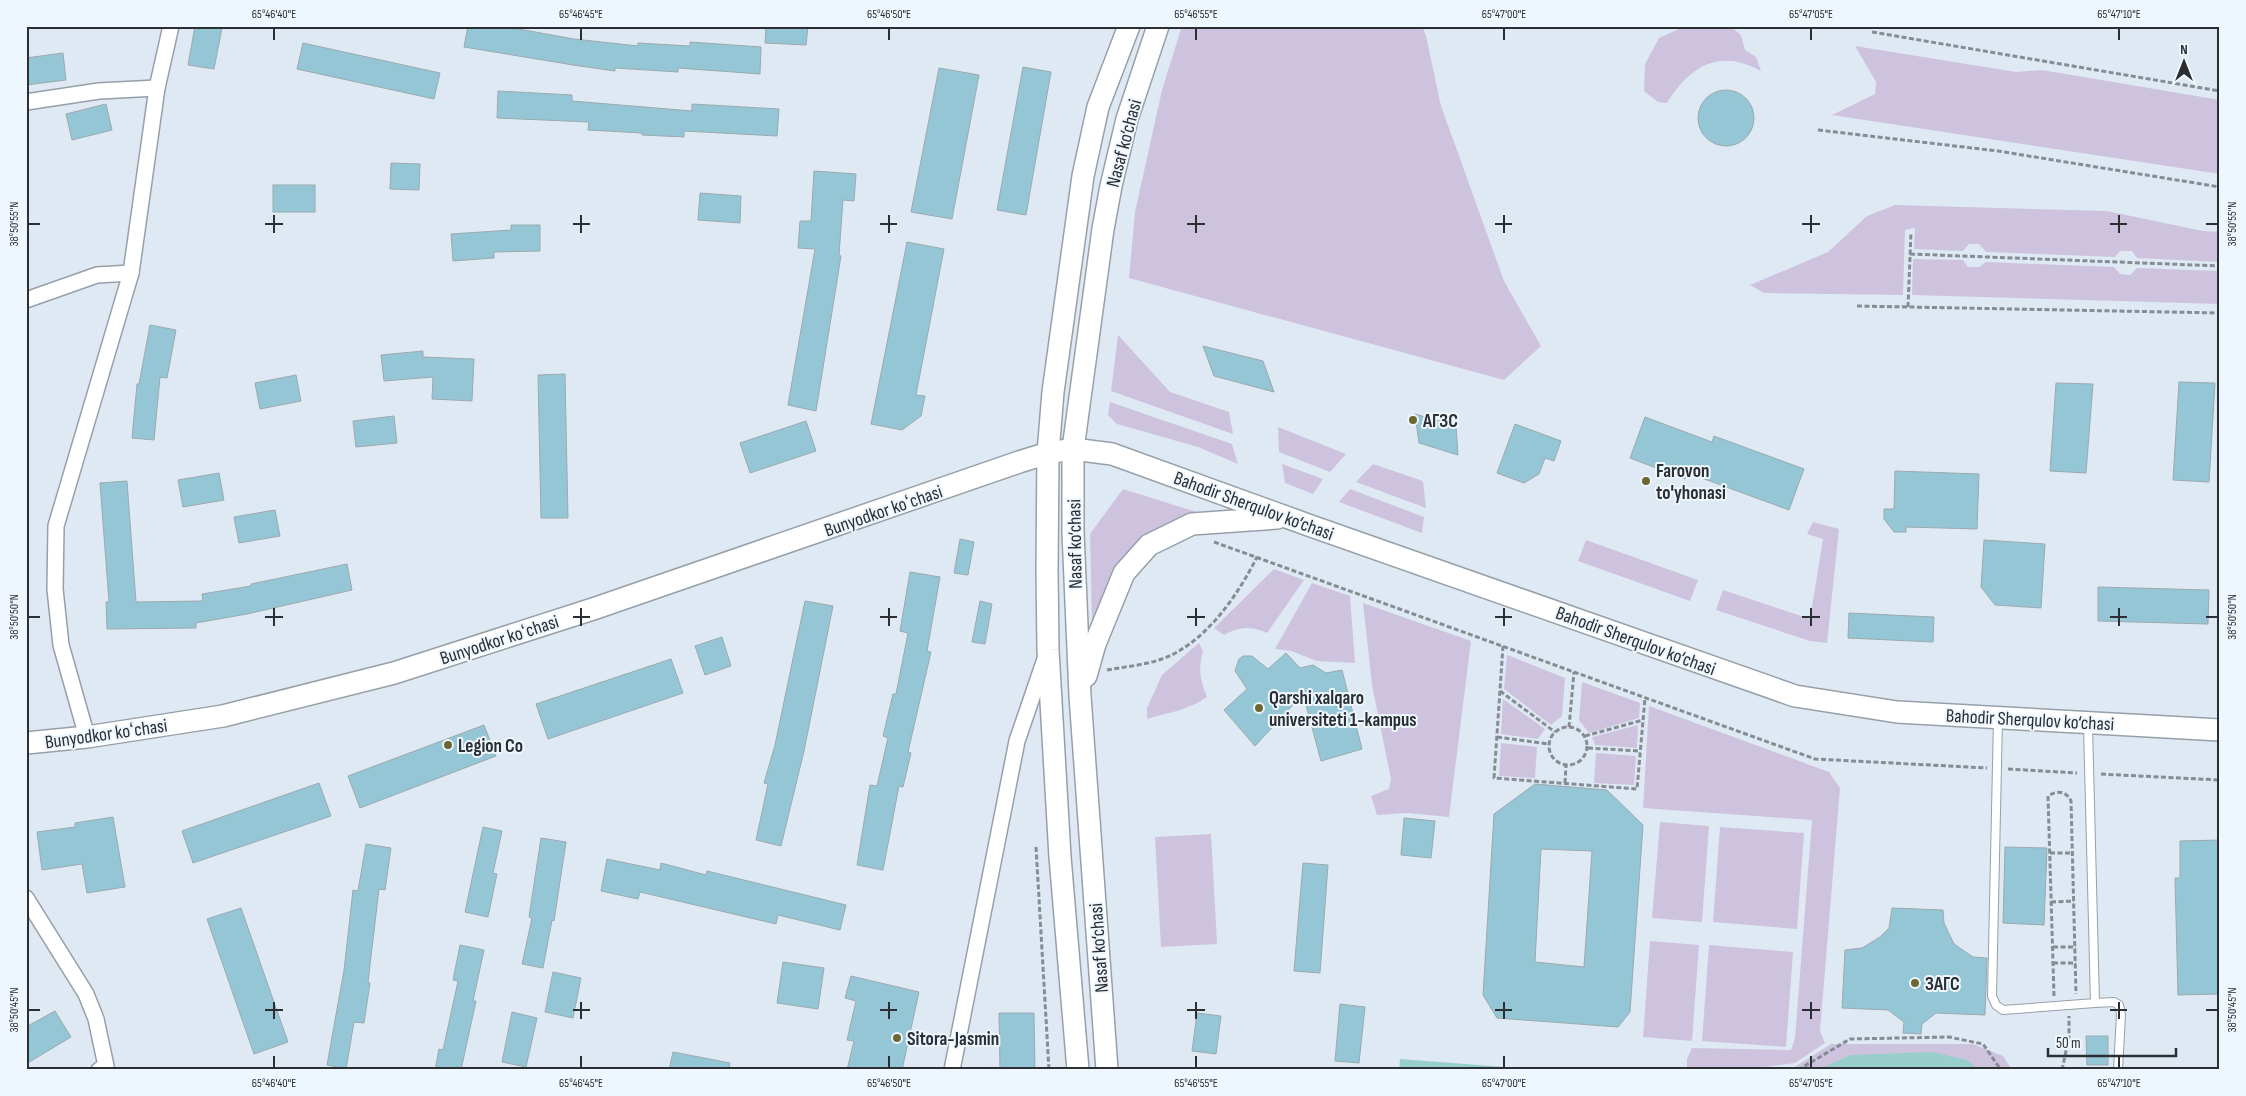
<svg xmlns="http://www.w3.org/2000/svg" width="2246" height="1096" font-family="'Sofia Sans Condensed',sans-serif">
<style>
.green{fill:#cec3de}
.water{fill:#98cfca}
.building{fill:#94c6d6;stroke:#9baaae;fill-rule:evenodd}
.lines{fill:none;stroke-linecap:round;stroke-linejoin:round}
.lane-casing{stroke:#96a0a9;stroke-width:10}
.street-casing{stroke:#96a0a9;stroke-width:18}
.secondary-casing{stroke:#96a0a9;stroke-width:24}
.path{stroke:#858c93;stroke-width:3;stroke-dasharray:5 2.5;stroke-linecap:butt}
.lane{stroke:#fff;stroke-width:8}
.street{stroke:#fff;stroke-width:15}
.secondary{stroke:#fff;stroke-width:21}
.ticks{fill:none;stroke:#2b2f33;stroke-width:2}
.poi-dot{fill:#6b6632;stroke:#eef6fe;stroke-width:2}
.labels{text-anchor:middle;stroke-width:4;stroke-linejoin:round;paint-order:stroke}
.street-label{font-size:19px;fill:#2b2f33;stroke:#eef6fe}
.poi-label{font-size:19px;font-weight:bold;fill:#2b2f33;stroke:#eef6fe;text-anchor:start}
.neatline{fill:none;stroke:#2b2f33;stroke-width:2}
.ticks-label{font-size:12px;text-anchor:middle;fill:#2b2f33}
</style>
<rect width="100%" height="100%" fill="#dfe9f3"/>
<g class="green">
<path d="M1182 26H1422L1426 36 1441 106 1504 281 1541 346 1504 380 1129 278 1135 212 1162 90Z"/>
<path d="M1685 26H1730L1741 35 1745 50 1756 57 1761 71C1719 48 1690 66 1667 103L1658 102 1644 91 1645 64 1659 38Z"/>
<path d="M1855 46 2016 72 2042 70 2220 100V174L1832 115 1875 94 1876 82Z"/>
<path d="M1895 205 2107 211 2203 231 2220 232V262L2137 258 2132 251H2120L2115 257 1986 252 1979 244H1969L1963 251 1914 249 1915 228 1905 230 1903 295 1764 293 1750 285 1828 252 1867 216Z"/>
<path d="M1913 259 1963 260 1968 267H1979L1986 262 2114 267 2120 274 2130 275 2137 268 2220 271V304L1912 295Z"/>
<path d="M1118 335 1170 392 1229 412 1233 434 1111 391Z"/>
<path d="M1110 402 1232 444 1238 464 1198 447 1117 424 1108 415Z"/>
<path d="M1278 427 1346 454 1330 472 1279 452Z"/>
<path d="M1282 464 1323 479 1313 494 1285 483Z"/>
<path d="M1373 464 1423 481 1426 508 1356 482Z"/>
<path d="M1123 489 1206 515 1118 569 1092 623 1090 534Z"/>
<path d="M1350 489 1424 517 1422 533 1339 502Z"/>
<path d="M1813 522 1839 529 1827 643 1810 641 1716 610 1723 590 1810 619 1823 539 1807 534Z"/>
<path d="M1586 540 1698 580 1690 601 1578 561Z"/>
<path d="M1274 569 1304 580 1267 633C1252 626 1239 626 1224 635L1214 628Z"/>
<path d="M1312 583 1350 596 1355 663 1317 661 1291 651 1275 649Z"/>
<path d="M1363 603 1471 641 1449 817 1407 813 1377 815 1371 796 1389 789 1391 779 1372 685Z"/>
<path d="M1199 643 1203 651C1198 671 1200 678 1207 697 1189 710 1167 713 1147 719V708L1162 675Z"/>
<path d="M1507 655 1565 678 1562 716 1551 725 1504 689Z"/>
<path d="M1582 682 1640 703 1639 718 1589 733 1579 720Z"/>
<path d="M1503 699 1545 729 1538 739 1501 734Z"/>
<path d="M1649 706 1829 772 1840 788 1820 1031 1825 1043 1795 1063 1741 1070H1687V1059L1692 1048 1791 1050 1795 1038 1812 820 1643 808Z"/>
<path d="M1638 725 1637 748 1595 745 1592 737Z"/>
<path d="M1501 743 1537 747 1535 778 1499 776Z"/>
<path d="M1596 753 1636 756 1634 785 1594 783Z"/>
<path d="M1660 822 1709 826 1702 922 1652 918Z"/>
<path d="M1720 827 1804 833 1797 929 1713 922Z"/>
<path d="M1211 834 1217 944 1161 947 1155 837Z"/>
<path d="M1650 941 1699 945 1692 1041 1643 1037Z"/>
<path d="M1709 945 1793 952 1786 1047 1702 1041Z"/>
<path d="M1831 1044H1973L2003 1056 2012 1070H1785L1793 1068Z"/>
</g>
<g class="water">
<path d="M1932 1052 1967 1060 1979 1070H1817L1851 1055Z"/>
<path d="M1400 1059 1504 1067 1503 1070H1399Z"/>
</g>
<g class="building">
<path d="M195 26 222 28 214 69 188 65Z"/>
<path d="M468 26H502L574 39 638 46V43L690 46V42L761 47 760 74 678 68V72L615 68V71L573 65 464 47Z"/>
<path d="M766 26H808L806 45 765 43Z"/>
<path d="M303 43 440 73 434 99 297 69Z"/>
<path d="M63 53 66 80 26 85V58Z"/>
<path d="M1023 67 1051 72 1026 215 997 210Z"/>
<path d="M939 68 979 75 952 219 911 212Z"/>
<circle cx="1726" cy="118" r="28"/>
<path d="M498 91 572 95V101L692 111V104L779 109 777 136 684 131V137L642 135V133L588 130 589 122 497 118Z"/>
<path d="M106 104 112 130 72 140 66 114Z"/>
<path d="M391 163 420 164 419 190 390 189Z"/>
<path d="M814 171 856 174 854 201 843 200 839 255 841 256 816 411 788 405 815 249 798 248 800 221H811Z"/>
<rect x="273" y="185" width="42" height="27"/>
<path d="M700 193 741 196 740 223 698 220Z"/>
<path d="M511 225H540V251L494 252V258L453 261 451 234 511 230Z"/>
<path d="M907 242 944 249 916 395 925 396 921 416 902 430 871 424Z"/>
<path d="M150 325 176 330 167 378 160 377 154 440 132 438 137 384H139Z"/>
<path d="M1203 346 1263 361 1274 392 1214 376Z"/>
<path d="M423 351V357L474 359 472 401 432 399 433 377 384 381 381 355Z"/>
<path d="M565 374 568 518H541L538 375Z"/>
<path d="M296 375 301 401 260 409 255 383Z"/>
<path d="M2179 382 2215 383 2209 482 2173 480Z"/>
<path d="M2056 383 2093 384 2086 473 2050 471Z"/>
<path d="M1415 414 1456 426 1458 455 1419 443Z"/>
<path d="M394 416 397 443 356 447 353 421Z"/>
<path d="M1645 417 1712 442 1714 436 1804 469 1789 510 1688 473 1685 479 1630 458Z"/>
<path d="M806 421 816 451 750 473 740 443Z"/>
<path d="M1515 424 1561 441 1554 461 1545 458 1539 474 1524 483 1497 473Z"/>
<path d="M1895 471 1979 474 1977 529 1906 527V532H1894L1884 519V509H1894Z"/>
<path d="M219 473 224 500 183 507 178 480Z"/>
<path d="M127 481 136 602 203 601 202 594 251 586V584L347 564 352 590 247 614 196 623V628L107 629 106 602H109L100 483Z"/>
<path d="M275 510 280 536 239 543 234 517Z"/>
<path d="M960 539 974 542 968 575 954 573Z"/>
<path d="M1984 540 2045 544 2041 608 1995 605 1981 587Z"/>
<path d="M910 572 940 577 927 651 931 652 908 752 911 753 903 787 899 786 883 870 857 865 870 785 877 786 888 738 883 736 893 694H896L908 633 900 631Z"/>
<path d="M2098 587 2209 590 2208 624 2098 621Z"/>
<path d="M805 601 833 606 804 751 781 846 756 840 768 784 764 783 775 745Z"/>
<path d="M980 601 992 604 985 644 972 642Z"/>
<path d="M1849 613 1934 617 1933 642 1848 638Z"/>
<path d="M722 637 731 666 705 675 695 646Z"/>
<path d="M1286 653 1300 668 1313 665 1326 673 1342 670 1362 749 1321 761 1303 694 1255 746 1224 710 1247 689 1235 671 1239 659 1243 656H1252L1268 669Z"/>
<path d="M671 659 683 693 548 739 536 704Z"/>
<path d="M484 725 496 756 360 808 348 776Z"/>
<path d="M319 783 331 816 193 863 182 831Z"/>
<path d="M1535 784 1607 790 1643 825 1630 1012 1618 1027 1497 1018 1483 995 1494 814ZM1541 849 1592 851 1584 967 1535 962Z"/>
<path d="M113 817 125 887 87 893 82 864 42 870 37 832 75 827V823Z"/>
<path d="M1404 818 1435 821 1431 858 1401 855Z"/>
<path d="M483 827 502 831 493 873 497 874 488 917 465 912Z"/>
<path d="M541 838 566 842 554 921 552 920 543 968 522 964 532 918 529 917Z"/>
<path d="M2220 840V994L2178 995 2175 878H2180V841Z"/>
<path d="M366 844 391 848 385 890 379 889 368 982 370 983 364 1023 354 1022 346 1069 327 1065 344 970 353 890 358 891Z"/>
<path d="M2005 847 2047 848 2044 925 2003 923Z"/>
<path d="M607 859 660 870 661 863 706 875 707 871 846 905 840 930 778 915 776 924 640 892 638 899 601 891Z"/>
<path d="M1303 863 1328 865 1320 973 1294 971Z"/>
<path d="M241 908 288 1042 254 1054 207 919Z"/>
<path d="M1892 908 1943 910 1944 923 1954 944 1973 957 1987 958 1985 1015 1936 1013 1922 1024 1921 1034 1903 1033 1904 1022 1888 1010 1842 1008 1845 950 1862 948 1880 937 1889 928Z"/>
<path d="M460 945 484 950 473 1001H476L461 1070H435L439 1049 443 1050 458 981 453 980Z"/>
<path d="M783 962 824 968 818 1009 777 1003Z"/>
<path d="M553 972 581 978 573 1018 545 1012Z"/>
<path d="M851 976 919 992 902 1070H847L854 1041 847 1040 856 1001 845 998Z"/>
<path d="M1340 1004 1365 1007 1359 1063 1335 1061Z"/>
<path d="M55 1011 71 1037 26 1064V1027Z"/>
<path d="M512 1012 537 1018 526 1067 502 1062Z"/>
<path d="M999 1013H1034L1035 1070H1000Z"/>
<path d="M1197 1013 1221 1016 1216 1054 1192 1051Z"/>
<path d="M2086 1036H2108V1065H2087Z"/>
<path d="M673 1052 730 1063 729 1070H669Z"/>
</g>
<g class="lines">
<defs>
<g id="lane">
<path d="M1998 719 1992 996 1996 1005 2003 1010 2095 1003 2088 725"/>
<path d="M2095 1003 2114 1002 2119 1005 2121 1014 2118 1070"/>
</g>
<g id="street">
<path d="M26 102 99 91 157 88"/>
<path d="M26 300 97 275 131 273"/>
<path d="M87 737 61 645 55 589 56 526 131 273 157 88 171 26"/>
<path d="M26 898 86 994 96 1019 106 1066 99 1070"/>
<path d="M952 1070 1017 741 1045 659"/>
</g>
<g id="secondary">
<path d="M1086 676 1095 644 1124 573 1149 545 1192 524 1277 518"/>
<path d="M26 743 87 737 223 716 394 673 596 608 1019 462 1048 453 1073 449 1112 454 1311 526 1795 696 1897 712 2220 730"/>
<path d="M1078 1070 1060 857 1048 650 1047 570 1048 453 1053 392 1083 176 1098 107 1129 26"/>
<path d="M1107 1070 1080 696 1073 532V449L1103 229 1111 186 1127 119 1158 26"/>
</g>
</defs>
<use href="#lane" class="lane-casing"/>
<use href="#street" class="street-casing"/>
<use href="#secondary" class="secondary-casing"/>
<g class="path">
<path d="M1872 32 2220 91"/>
<path d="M1818 130 1998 151 2220 187"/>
<path d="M1910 254 2220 266"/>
<path d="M1857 306 2220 313"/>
<path d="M1908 307 1911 232"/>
<path d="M1214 542 1815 759 1987 768"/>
<path d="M1503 646 1494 778 1637 789 1645 698"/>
<path d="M1107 670C1124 667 1143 665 1159 660 1203 646 1237 597 1257 557"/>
<path d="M1500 691 1555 732"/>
<circle cx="1568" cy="746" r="19"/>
<path d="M1569 727 1574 672"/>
<path d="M1585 736 1643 720"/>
<path d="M1497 737 1549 744"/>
<path d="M1588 748 1640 751"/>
<path d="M2008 769 2077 773"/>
<path d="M2101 774 2220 780"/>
<path d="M1565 783 1566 765"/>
<path d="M1036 847 1049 1070"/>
<path d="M2050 853H2073"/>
<path d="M2051 902 2074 901"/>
<path d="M2053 947H2076"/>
<path d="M2053 963H2076"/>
<path d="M2054 996 2048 796C2058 790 2066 791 2071 801L2076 994"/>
<path d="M1798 1070 1850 1039 1949 1037 1983 1044 2001 1070"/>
<path d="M2062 1070 2069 1037V1016"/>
</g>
<use href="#lane" class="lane"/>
<use href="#street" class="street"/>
<use href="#secondary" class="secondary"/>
</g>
<path class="ticks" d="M274 28V40M581 28V40M889 28V40M1196 28V40M1504 28V40M1811 28V40M2119 28V40M274 215V233M581 215V233M889 215V233M1196 215V233M1504 215V233M1811 215V233M2119 215V233M28 224H40M265 224H283M573 224H590M880 224H897M1187 224H1205M1495 224H1512M1802 224H1820M2110 224H2127M2206 224H2218M274 608V626M581 608V626M889 608V626M1196 608V626M1504 608V626M1811 608V626M2119 608V626M28 617H40M265 617H283M573 617H590M880 617H897M1187 617H1205M1495 617H1512M1802 617H1820M2110 617H2127M2206 617H2218M274 1002V1019M581 1002V1019M889 1002V1019M1196 1002V1019M1504 1002V1019M1811 1002V1019M2119 1002V1019M28 1010H40M265 1010H283M573 1010H590M880 1010H897M1187 1010H1205M1495 1010H1512M1802 1010H1820M2110 1010H2127M2206 1010H2218M274 1056V1068M581 1056V1068M889 1056V1068M1196 1056V1068M1504 1056V1068M1811 1056V1068M2119 1056V1068"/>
<g class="poi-dot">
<circle cx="1413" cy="420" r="5"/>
<circle cx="1646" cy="481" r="5"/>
<circle cx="1259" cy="708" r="5"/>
<circle cx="448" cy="745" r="5"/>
<circle cx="1915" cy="983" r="5"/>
<circle cx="897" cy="1038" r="5"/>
</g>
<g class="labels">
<g class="street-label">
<text transform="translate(1123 143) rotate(-75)" y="7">Nasaf ko‘chasi</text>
<text transform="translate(1254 505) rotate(20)" y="7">Bahodir Sherqulov ko‘chasi</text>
<text transform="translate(883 510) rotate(-19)" y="7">Bunyodkor koʻchasi</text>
<text transform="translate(1074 544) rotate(-91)" y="7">Nasaf ko‘chasi</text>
<text transform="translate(499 639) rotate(-18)" y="7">Bunyodkor koʻchasi</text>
<text transform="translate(1636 640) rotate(20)" y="7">Bahodir Sherqulov ko‘chasi</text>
<text transform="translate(2030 719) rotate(3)" y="7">Bahodir Sherqulov ko‘chasi</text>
<text transform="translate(106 733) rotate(-8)" y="7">Bunyodkor koʻchasi</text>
<text transform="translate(1098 948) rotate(-94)" y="7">Nasaf ko‘chasi</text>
</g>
<g class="poi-label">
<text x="1423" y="427">АГЗС</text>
<text x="1656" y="477">Farovon<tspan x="1656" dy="22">to'yhonasi</tspan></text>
<text x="1269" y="704">Qarshi xalqaro<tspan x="1269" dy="22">universiteti 1-kampus</tspan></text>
<text x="458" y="752">Legion Co</text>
<text x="1925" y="990">ЗАГС</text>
<text x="907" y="1045">Sitora-Jasmin</text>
</g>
</g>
<rect width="2246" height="1096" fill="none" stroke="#eef6fe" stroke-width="55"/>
<g transform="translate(2184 62)" stroke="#eef6fe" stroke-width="4" paint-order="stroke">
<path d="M0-4L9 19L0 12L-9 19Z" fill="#2b2f33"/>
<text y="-8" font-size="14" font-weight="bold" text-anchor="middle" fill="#2b2f33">N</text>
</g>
<path d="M2048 1048v8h128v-8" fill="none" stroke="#2b2f33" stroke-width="2.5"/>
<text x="2056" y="1048" font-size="15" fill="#2b2f33" stroke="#eef6fe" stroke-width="4" paint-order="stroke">50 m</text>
<rect x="28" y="28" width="2190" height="1040" class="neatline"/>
<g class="ticks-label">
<text x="274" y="18">65°46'40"E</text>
<text x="581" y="18">65°46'45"E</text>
<text x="889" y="18">65°46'50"E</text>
<text x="1196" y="18">65°46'55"E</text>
<text x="1504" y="18">65°47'00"E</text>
<text x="1811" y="18">65°47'05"E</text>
<text x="2119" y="18">65°47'10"E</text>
<text transform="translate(14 224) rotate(-90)" y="4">38°50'55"N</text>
<text transform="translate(2232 224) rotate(-90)" y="4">38°50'55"N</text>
<text transform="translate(14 617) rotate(-90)" y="4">38°50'50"N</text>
<text transform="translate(2232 617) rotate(-90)" y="4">38°50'50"N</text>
<text transform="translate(14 1010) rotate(-90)" y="4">38°50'45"N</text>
<text transform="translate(2232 1010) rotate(-90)" y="4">38°50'45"N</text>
<text x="274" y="1087">65°46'40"E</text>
<text x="581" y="1087">65°46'45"E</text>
<text x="889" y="1087">65°46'50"E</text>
<text x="1196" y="1087">65°46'55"E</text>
<text x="1504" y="1087">65°47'00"E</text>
<text x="1811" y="1087">65°47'05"E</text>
<text x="2119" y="1087">65°47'10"E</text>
</g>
</svg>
